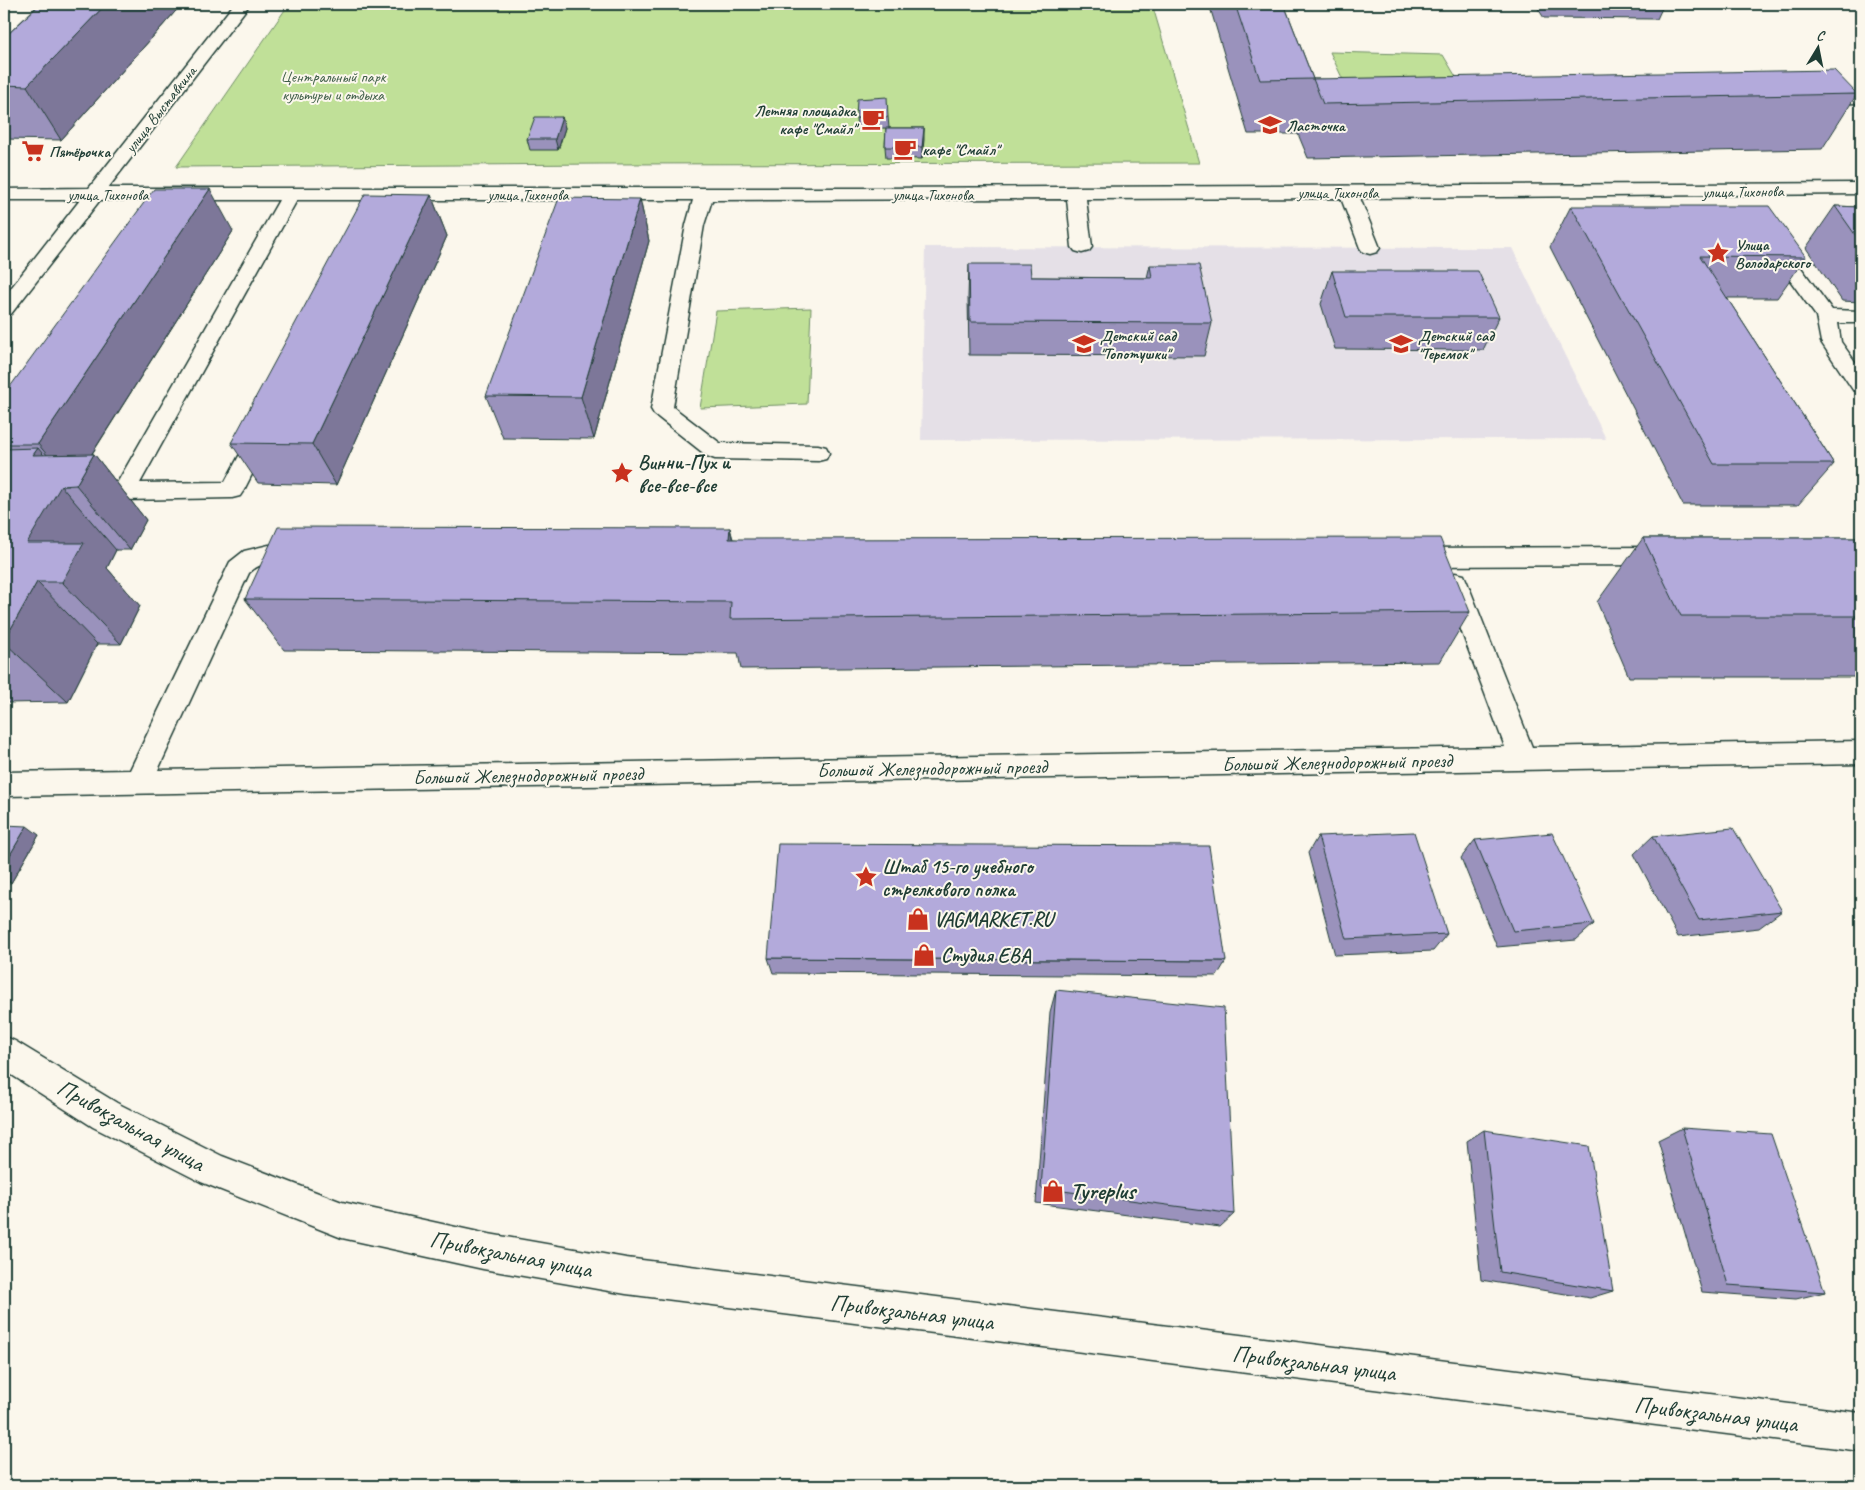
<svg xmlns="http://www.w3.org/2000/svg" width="1865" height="1490" font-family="Caveat,sans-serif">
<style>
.built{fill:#e5e0e7}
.green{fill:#c0e098;stroke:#708e66}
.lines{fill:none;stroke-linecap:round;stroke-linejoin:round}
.minor-casing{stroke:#1f3d34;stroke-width:3}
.major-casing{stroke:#1f3d34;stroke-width:3}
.minor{fill:#fbf7ec;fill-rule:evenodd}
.major{fill:#fbf7ec;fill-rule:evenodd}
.wall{fill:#9a92bc;stroke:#1f3d34}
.shaded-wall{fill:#7d7799;stroke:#1f3d34}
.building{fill:#b3aadb;stroke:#1f3d34}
.labels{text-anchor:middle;stroke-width:4;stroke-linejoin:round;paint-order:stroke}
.far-park-label{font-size:16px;fill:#3f5e48;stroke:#fbf7ec}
.far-street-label{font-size:16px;fill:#1f3d34;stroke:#fbf7ec}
.far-poi-label{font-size:16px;font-weight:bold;fill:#1f3d34;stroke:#fbf7ec;text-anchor:start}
.poi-label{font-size:20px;font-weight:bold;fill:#1f3d34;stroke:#fbf7ec;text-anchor:start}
.street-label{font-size:20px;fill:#1f3d34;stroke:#fbf7ec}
.near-street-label{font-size:24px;fill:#1f3d34;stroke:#fbf7ec}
.near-poi-label{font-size:24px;font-weight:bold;fill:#1f3d34;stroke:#fbf7ec;text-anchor:start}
</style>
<rect width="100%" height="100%" fill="#fbf7ec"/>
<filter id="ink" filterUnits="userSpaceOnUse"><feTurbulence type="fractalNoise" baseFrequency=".02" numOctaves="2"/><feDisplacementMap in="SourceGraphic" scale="10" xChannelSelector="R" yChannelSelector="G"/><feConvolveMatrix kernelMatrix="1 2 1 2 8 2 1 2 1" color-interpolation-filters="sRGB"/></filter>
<g filter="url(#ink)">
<path class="built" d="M925 247 1512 248 1606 439 921 440Z"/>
<g class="green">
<path d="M289 4H1152L1199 163 602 164 176 167Z"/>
<path d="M1330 52 1443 55 1459 82H1344Z"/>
<path d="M811 308 807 404 700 408 716 311Z"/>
</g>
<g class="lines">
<defs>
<g id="minor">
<path d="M234 4H250L108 188H876L1861 183V194L1360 198 1380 248 1377 252 1370 254 1363 252 1360 248 1341 198 1086 199 1092 247 1089 251 1082 253 1075 251 1072 247 1067 199 712 200 704 225 673 407 720 443 818 445 826 447 829 453 826 459 818 461 715 459 707 456 654 414 651 409 686 225 693 200H297L140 483 225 482 255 426 263 423 271 426 274 431 244 490 240 496 232 498 124 500 116 498 112 492 279 200H100L11 314 4 316V297L80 200H4V189L89 188Z"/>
<path d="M1861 93V103L1817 104 1811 103 1809 99 1811 95 1817 94Z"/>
<path d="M1773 237 1780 239 1832 310 1861 311V323H1838L1841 342 1861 370V392L1853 390 1821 342 1816 316 1763 243 1766 239Z"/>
<path d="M269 545H304L313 548 316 554 313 560C291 567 267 555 249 573L158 770 1505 747 1443 582 1446 575 1455 573 1464 575 1467 582 1532 747 1861 741V764L4 796V772L130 770 230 562 244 551Z"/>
<path d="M1667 547 1676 550 1679 556 1676 562 1667 565 1410 566 1401 563 1398 557 1401 551 1410 548Z"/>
</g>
<path id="major" d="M4 1036 15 1041 117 1103 222 1156 342 1202 483 1233 626 1258 1861 1413V1451L626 1294 483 1269 342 1238 201 1182 93 1127 4 1070Z"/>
</defs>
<use href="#minor" class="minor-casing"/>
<use href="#major" class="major-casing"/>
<use href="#minor" class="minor"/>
<use href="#major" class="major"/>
</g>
<g class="wall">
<path d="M4 4H182L61 140 4 139V38L38 5 4 6Z"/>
<path d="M1209 4H1284L1313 79 1857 94 1822 149 1308 158 1298 134H1248Z"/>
<path d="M1535 4H1664L1657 19 1544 18Z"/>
<path d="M562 117 565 128 558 150H530L527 139Z"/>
<path d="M888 117 889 128H924L922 159 886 158 885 147 886 128 857 129 856 118Z"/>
<path d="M431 195 447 236 336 485 258 483 231 443Z"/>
<path d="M640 199 649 241 594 439 503 438 486 396Z"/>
<path d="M1571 206 1806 257 1777 298H1727L1834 464 1798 505H1683L1550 247Z"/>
<path d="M1835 206 1861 207V302L1842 301 1806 248Z"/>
<path d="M233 231 92 454H94L146 520 130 550H116L107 568 140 606 121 644H97L68 702 4 703V395Z"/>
<path d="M969 264 1031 277 1147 278 1150 265 1212 323 1204 356 969 355 968 297Z"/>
<path d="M1332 271 1499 317 1483 350 1335 349 1321 304Z"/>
<path d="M730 528 733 539 1470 612 1440 662 741 669 738 653 284 650 245 599Z"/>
<path d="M1643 538H1861V677H1629L1597 602Z"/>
<path d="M4 825 39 835 11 883 4 882Z"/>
<path d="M1318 836 1447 934 1433 951 1335 955 1308 853Z"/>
<path d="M1653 836 1782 911 1759 928 1678 937 1634 854Z"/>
<path d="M1475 840 1594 924 1576 940 1497 947 1461 858Z"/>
<path d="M768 958 1226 961 1217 976 773 973Z"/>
<path d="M1056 990 1234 1214 1220 1227 1036 1203 1050 1012Z"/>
<path d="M1682 1128 1825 1292 1796 1299 1702 1292 1658 1140Z"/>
<path d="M1484 1130 1613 1291 1590 1298 1481 1280 1467 1141Z"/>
</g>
<g class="shaded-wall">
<path d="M106 4H182L61 140 27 86Z"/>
<path d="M562 117 565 128 558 150 555 139Z"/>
<path d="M924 128V140L922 159V147Z"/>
<path d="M210 189 233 231 72 485 38 444Z"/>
<path d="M431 195 447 236 336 485 312 444Z"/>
<path d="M640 199 649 241 594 439 581 397Z"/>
<path d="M38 448 69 486H61L116 550 107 568 140 606 121 644 62 582 27 543 33 455Z"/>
<path d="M94 454 146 520 130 550 76 485Z"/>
<path d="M730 528 741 581 729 539Z"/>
<path d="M37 582 97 644 68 702 4 642V641Z"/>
<path d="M27 826 39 835 11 883 4 878V865Z"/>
</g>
<g class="building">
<path d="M40 4H106L27 86 4 85V38Z"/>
<path d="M1235 4H1284L1313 79 1260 80Z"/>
<path d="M1834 70 1857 94 1323 104 1313 79Z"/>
<path d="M887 97 888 117 856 118 857 99Z"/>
<path d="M535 117H562L555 139H527Z"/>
<path d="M886 128H924L922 147H885Z"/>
<path d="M154 189H210L38 444H4V395Z"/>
<path d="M365 194 431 195 312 444 231 443Z"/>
<path d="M559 198 640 199 581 397 486 396Z"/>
<path d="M1571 206H1769L1806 257 1700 256 1834 464H1714Z"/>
<path d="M1835 206 1861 207V243Z"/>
<path d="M969 264H1030L1031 277 1152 278 1150 265H1199L1212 323 970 322Z"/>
<path d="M1332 271H1478L1499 317H1346Z"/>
<path d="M38 448 33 455 94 454 76 485 61 486 27 543H84L62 582H37L4 641V449Z"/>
<path d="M278 527 730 528 729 539 1440 538 1470 612 730 619 731 602 245 599Z"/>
<path d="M1643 538H1861V616H1681Z"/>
<path d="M4 825 27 826 4 865Z"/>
<path d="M1733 828 1782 911 1699 920 1653 836Z"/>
<path d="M1414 832 1447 934 1346 939 1318 836Z"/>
<path d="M1552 833 1594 924 1513 931 1475 840Z"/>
<path d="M778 844 1209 846 1226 961 768 958Z"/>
<path d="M1056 990 1224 1008 1234 1214 1041 1188Z"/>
<path d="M1682 1128 1771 1134 1825 1292 1728 1285Z"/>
<path d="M1484 1130 1589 1146 1613 1291 1500 1272Z"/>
</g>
</g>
<defs>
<symbol id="cafe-bare" viewBox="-9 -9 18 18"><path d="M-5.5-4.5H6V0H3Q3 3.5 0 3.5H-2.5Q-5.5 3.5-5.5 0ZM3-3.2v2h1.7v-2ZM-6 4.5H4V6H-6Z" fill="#c8321e" stroke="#fbf7ec" stroke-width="2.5" paint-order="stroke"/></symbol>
<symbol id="school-bare" viewBox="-9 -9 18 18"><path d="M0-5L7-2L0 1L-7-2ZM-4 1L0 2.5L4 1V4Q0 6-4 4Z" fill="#c8321e" stroke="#fbf7ec" stroke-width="2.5" paint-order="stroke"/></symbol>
<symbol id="supermarket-bare" viewBox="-9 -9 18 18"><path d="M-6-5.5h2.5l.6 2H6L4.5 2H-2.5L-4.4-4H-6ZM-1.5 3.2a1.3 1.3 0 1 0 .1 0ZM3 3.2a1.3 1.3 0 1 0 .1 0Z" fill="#c8321e" stroke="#fbf7ec" stroke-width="2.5" paint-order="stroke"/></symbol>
<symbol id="sight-bare" viewBox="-9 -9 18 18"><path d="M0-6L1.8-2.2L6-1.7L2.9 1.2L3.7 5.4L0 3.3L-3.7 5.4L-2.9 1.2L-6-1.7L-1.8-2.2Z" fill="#c8321e" stroke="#fbf7ec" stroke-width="2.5" paint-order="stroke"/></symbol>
<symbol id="shop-bare" viewBox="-9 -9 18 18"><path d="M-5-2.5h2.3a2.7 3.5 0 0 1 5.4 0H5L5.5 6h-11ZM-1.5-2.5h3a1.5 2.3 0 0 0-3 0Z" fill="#c8321e" stroke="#fbf7ec" stroke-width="2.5" paint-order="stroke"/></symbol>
</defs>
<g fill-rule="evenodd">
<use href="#cafe-bare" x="857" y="103" width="32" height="32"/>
<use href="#school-bare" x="1254" y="109" width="32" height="32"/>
<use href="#cafe-bare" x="889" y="133" width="32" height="32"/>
<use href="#supermarket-bare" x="17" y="135" width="32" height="32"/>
<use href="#sight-bare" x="1702" y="237" width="32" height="32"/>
<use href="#school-bare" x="1068" y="328" width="32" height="32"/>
<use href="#school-bare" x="1385" y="328" width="32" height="32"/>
<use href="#sight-bare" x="606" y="457" width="32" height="32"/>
<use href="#sight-bare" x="850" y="861" width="32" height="32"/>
<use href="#shop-bare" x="902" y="903" width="32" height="32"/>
<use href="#shop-bare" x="908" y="939" width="32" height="32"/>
<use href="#shop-bare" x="1037" y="1175" width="32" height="32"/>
</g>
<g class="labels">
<g class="far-park-label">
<text x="333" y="82">Центральный парк<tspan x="333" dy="18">культуры и отдыха</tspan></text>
</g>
<g class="far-street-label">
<text transform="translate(160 109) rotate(-52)" y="6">улица Выставкина</text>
<text transform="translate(1743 191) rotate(-1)" y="6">улица Тихонова</text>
<text x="1338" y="198">улица Тихонова</text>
<text x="108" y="200">улица Тихонова</text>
<text x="528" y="200">улица Тихонова</text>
<text x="933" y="200">улица Тихонова</text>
</g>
<g class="far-poi-label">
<text x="856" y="116" text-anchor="end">Летняя площадка<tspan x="856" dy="18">кафе "Смайл"</tspan></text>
<text x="1286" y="131">Ласточка</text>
<text x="922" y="155">кафе "Смайл"</text>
<text x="49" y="157">Пятёрочка</text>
<text x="1735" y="250">Улица<tspan x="1735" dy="18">Володарского</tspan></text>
<text x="1100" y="341">Детский сад<tspan x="1100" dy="18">"Топотушки"</tspan></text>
<text x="1418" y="341">Детский сад<tspan x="1418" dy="18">"Теремок"</tspan></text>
</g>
<g class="poi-label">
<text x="638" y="469">Винни-Пух и<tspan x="638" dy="23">все-все-все</tspan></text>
<text x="882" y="873">Штаб 15-го учебного<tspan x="882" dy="23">стрелкового полка</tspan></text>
<text x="934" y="926">VAGMARKET.RU</text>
<text x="941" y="962">Студия ЕВА</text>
</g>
<g class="street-label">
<text transform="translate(1337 762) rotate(-1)" y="7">Большой Железнодорожный проезд</text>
<text transform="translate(932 768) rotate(-1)" y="7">Большой Железнодорожный проезд</text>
<text transform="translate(528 775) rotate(-1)" y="7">Большой Железнодорожный проезд</text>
</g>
<g class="near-street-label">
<text transform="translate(131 1125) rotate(29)" y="8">Привокзальная улица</text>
<text transform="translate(511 1254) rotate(11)" y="8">Привокзальная улица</text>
<text transform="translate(912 1312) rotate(7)" y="8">Привокзальная улица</text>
<text transform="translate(1314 1363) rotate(7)" y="8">Привокзальная улица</text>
<text transform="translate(1716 1414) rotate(7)" y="8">Привокзальная улица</text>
</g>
<g class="near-poi-label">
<text x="1070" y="1199">Tyreplus</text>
</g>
</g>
<rect width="1865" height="1490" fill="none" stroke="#fbf7ec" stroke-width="20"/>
<rect x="10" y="10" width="1845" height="1470" fill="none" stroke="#1f3d34" stroke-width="2" filter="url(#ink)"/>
<g transform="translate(1818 48) rotate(10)" stroke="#fbf7ec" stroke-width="4" paint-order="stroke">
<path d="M0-4L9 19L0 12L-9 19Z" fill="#1f3d34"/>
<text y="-8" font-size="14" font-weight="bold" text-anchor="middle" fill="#1f3d34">С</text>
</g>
</svg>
